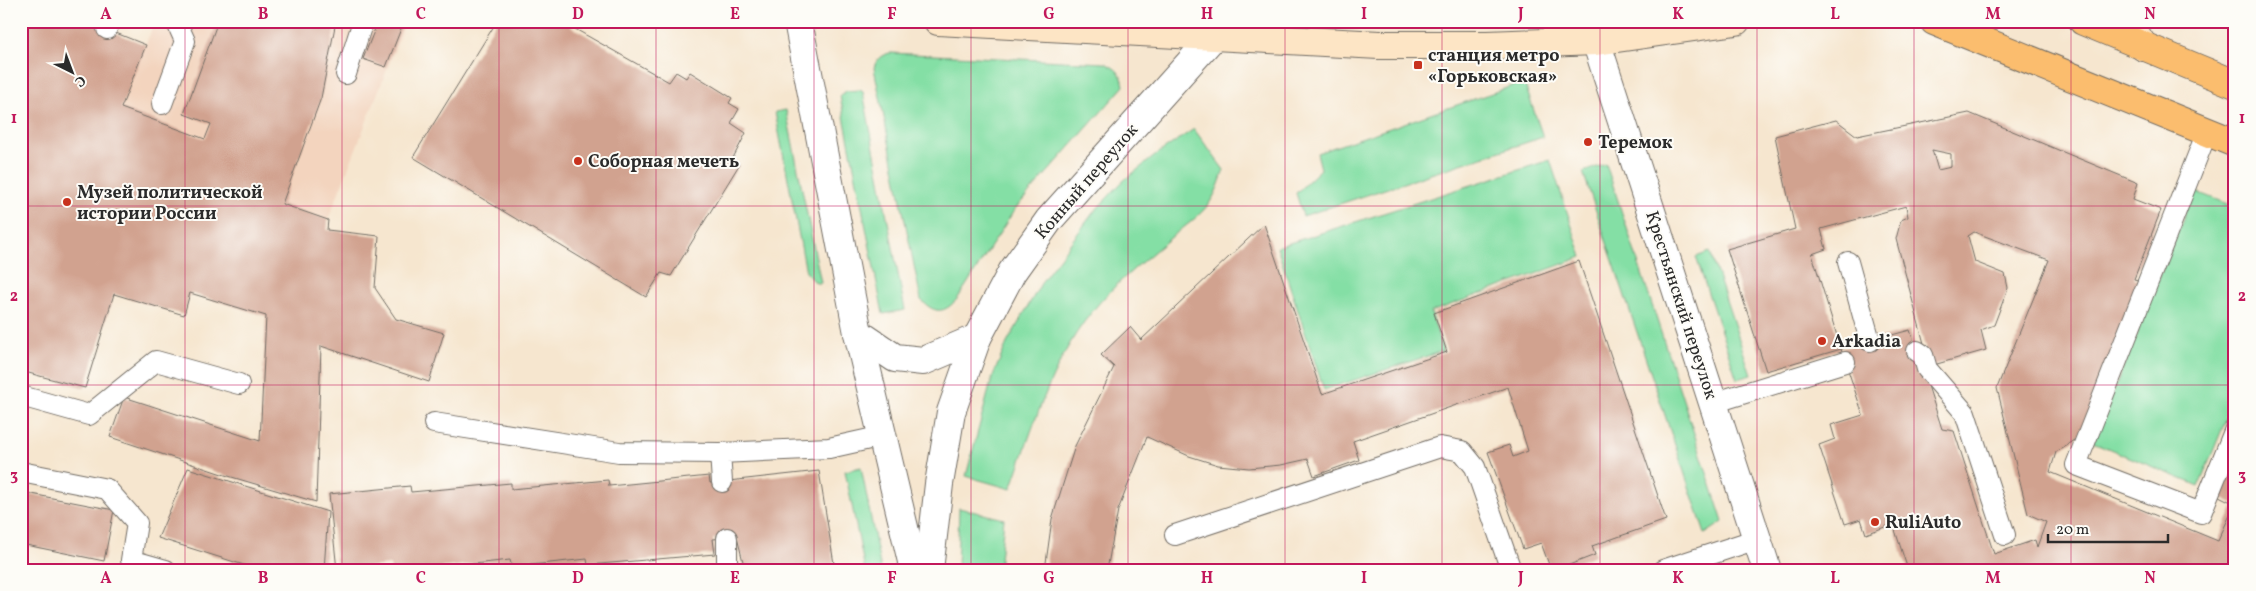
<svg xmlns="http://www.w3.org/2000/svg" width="2256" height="591" font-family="Vollkorn,serif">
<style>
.built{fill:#f3d4be}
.green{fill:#84dfa5;stroke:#588568}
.building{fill:#d1a28f;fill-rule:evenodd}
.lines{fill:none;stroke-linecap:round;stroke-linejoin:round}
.lane-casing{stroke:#726c64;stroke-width:22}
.street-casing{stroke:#726c64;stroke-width:30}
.secondary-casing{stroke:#726c64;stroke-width:30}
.primary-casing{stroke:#726c64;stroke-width:30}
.lane{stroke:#fff;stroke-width:20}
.street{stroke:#fff;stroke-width:28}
.secondary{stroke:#fde5c5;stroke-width:28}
.primary{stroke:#fbbd6e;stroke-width:28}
.grid{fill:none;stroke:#c2185b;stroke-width:1;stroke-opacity:0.55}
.poi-dot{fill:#c8321e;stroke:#fdfcf7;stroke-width:2}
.labels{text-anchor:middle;stroke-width:4;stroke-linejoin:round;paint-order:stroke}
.poi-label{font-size:18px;font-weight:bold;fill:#2b2b2b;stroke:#fdfcf7;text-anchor:start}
.street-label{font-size:18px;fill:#2b2b2b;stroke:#fdfcf7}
.neatline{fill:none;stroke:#c2185b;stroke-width:2}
.grid-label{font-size:16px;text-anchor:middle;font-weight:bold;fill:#c2185b}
</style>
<rect width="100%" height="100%" fill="#fdfcf7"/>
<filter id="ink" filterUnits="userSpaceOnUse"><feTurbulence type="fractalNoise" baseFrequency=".02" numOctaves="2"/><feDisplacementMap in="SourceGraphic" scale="10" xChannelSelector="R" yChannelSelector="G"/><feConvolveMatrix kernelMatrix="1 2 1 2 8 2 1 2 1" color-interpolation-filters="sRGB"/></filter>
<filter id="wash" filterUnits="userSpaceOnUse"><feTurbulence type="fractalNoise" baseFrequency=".0096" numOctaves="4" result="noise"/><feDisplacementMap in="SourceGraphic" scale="20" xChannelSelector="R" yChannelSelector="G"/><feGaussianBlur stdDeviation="1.12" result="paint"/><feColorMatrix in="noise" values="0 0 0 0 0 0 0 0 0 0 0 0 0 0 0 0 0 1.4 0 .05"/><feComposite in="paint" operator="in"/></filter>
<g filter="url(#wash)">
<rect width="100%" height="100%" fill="#f6e6cf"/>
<path class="built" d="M155 21H406L328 220 325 275 87 194Z"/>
<g class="green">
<path d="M890 53 1105 63C1117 69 1122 73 1124 86L1015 209 958 298C945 313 936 315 921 300L874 68C876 59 881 55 890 53Z"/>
<path d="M1524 82 1543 137 1303 216 1296 193 1321 169 1317 153Z"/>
<path d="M860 90 863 92 905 310 883 314 840 96 846 91Z"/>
<path d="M786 110 821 283H816L806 272 775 112Z"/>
<path d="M1194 129 1224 170C1220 181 1217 192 1210 202 1200 217 1182 228 1168 240 1142 262 1112 286 1091 313 1050 364 1033 429 1011 489L966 476 992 378 1007 343 1043 280 1093 213 1123 181 1160 152Z"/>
<path d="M1550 160 1582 257 1431 312 1443 351 1324 390 1277 247Z"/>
<path d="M1606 164 1723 522 1705 534 1583 172Z"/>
<path d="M2194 191 2235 207V397L2199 486 2093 442Z"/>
<path d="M1710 252 1751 375 1737 379 1696 257Z"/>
<path d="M861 467 881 570H865L845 471Z"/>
<path d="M959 508 1004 519 999 570H957Z"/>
</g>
<g id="blocks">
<g class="building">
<path d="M21 21H86L146 45 121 108 205 139 211 124 184 114 218 21H234L247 26 249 21H336L321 98 282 204 328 220 327 230 379 236 375 288 396 319 444 333 429 382 321 346 316 502 225 475 110 437 124 397 260 441 266 316 190 293 184 315 114 294 85 388 21 371Z"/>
<path d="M378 21H404L386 67 363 59Z"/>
<path d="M497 21H561L669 82 676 72 686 78 690 72 732 98 729 103 739 109 731 123 746 133 733 158 739 165 671 276 661 273 646 297 413 157Z"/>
<path d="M1969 113 2138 183 2133 199 2161 210 2134 279 2145 282 2080 436 2056 452 2050 472 2218 541 2235 504V570H1908L1893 524 1866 534 1861 519 1845 524 1819 445 1835 439 1831 425 1863 415 1841 349 1910 330 1942 429 1954 431 1994 554 2035 540 2037 547 2046 522 2028 514 1997 388 2049 260 1974 232 1968 236 1975 262 2005 274 2008 288 1994 325 1981 330 1986 350 1930 366 1896 239 1901 220 1908 217 1906 206 1821 229 1826 249 1812 254 1841 349 1766 371 1727 249 1795 229 1775 136 1836 120 1857 136ZM1932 150 1951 154V167L1938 170Z"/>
<path d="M1264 224 1322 394 1447 352 1434 313 1579 261 1666 520 1592 546 1595 555 1556 570H1551L1541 543 1523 549 1488 452 1509 445 1513 457 1528 451 1508 387 1353 441 1359 460 1314 476 1308 459 1281 465 1249 468 1218 465 1189 456 1147 437 1118 510 1107 570H1045L1052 519 1075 446 1114 367 1101 355 1130 327 1141 340Z"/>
<path d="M2235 456V504L2219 496Z"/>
<path d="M188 468 328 512 324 570H260L158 538Z"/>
<path d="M819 471 835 570H745L737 537 713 539 715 554 588 565 587 559 512 567 510 560 420 570H391L390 565 337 570 329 494 410 486 411 492 511 483V489L608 480 609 486 709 476 710 483Z"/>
<path d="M21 492 114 510 104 561 21 544Z"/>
</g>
</g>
</g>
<g filter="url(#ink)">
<use href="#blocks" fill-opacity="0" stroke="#726c64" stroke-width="1"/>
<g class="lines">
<defs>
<g id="lane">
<path d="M107 29 110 21"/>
<path d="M346 74 363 21"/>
<path d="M162 104 185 41 176 21"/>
<path d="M2207 132 2076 465 2201 513 2235 429"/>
<path d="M1848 262 1870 341"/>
<path d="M1917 351 1923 355 1927 369 1965 413 2005 535"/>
<path d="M21 396 89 415 156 361 239 384"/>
<path d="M1713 403 1845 362"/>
<path d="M434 423 619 452 720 453"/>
<path d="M21 472 107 489 137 523 131 560 166 570"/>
<path d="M722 482 720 453 829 448 883 436"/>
<path d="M1175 535 1440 447 1462 451 1475 467 1511 570"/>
<path d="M727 570V538"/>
<path d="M1663 570 1757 539"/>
</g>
<g id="street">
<path d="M798 21 858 333 914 570"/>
<path d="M1596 41 1767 570"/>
<path d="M858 333 895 358 923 361 977 338"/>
<path d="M929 570 939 484 951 412 977 338 1012 272 1049 220 1213 37"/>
</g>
<g id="secondary">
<path d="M938 21 1379 45H1488L1596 41 1736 21"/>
<path d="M2127 21 2144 47"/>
</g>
<g id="primary">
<path d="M1934 21 2235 143"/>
<path d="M2083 21 2235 84"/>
</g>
</defs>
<use href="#lane" class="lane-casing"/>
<use href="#street" class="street-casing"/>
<use href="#secondary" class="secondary-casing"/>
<use href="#primary" class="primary-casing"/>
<use href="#lane" class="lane"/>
<use href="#street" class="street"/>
<use href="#secondary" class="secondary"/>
<use href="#primary" class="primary"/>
</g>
</g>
<path class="grid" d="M185 21V570M342 21V570M499 21V570M656 21V570M814 21V570M971 21V570M1128 21V570M1285 21V570M1442 21V570M1600 21V570M1757 21V570M1914 21V570M2071 21V570M21 206H2235M21 385H2235"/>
<g class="poi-dot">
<rect x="1413" y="60" width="10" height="10" rx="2.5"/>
<circle cx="1588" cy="142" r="5"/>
<circle cx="578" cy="161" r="5"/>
<circle cx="67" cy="202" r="5"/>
<circle cx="1822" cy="341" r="5"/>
<circle cx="1875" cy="522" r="5"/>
</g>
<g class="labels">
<g class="poi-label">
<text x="1428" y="61">станция метро<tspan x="1428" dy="21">«Горьковская»</tspan></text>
<text x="1598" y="148">Теремок</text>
<text x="588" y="167">Соборная мечеть</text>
<text x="77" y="198">Музей политической<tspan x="77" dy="21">истории России</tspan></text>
<text x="1832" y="347">Arkadia</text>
<text x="1885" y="528">RuliAuto</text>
</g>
<g class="street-label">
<text transform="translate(1086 181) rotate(-49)" y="6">Конный переулок</text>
<text transform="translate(1682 305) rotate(72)" y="6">Крестьянский переулок</text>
</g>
</g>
<rect width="2256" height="591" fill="none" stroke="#fdfcf7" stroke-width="55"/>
<g transform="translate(72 72) rotate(138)" stroke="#fdfcf7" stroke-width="4" paint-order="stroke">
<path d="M0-4L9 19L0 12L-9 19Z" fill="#2b2b2b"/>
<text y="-8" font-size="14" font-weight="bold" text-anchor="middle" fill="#2b2b2b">С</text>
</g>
<path d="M2048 534v8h120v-8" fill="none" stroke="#2b2b2b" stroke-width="2.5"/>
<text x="2056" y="534" font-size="15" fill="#2b2b2b" stroke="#fdfcf7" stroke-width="4" paint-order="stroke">20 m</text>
<rect x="28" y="28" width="2200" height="536" class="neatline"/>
<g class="grid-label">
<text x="106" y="19">A</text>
<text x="263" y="19">B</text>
<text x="421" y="19">C</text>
<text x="578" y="19">D</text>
<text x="735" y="19">E</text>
<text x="892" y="19">F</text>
<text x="1049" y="19">G</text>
<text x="1207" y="19">H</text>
<text x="1364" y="19">I</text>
<text x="1521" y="19">J</text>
<text x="1678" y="19">K</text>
<text x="1835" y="19">L</text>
<text x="1993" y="19">M</text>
<text x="2150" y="19">N</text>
<text x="14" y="123">1</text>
<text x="2242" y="123">1</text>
<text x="14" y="301">2</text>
<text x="2242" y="301">2</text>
<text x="14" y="480">3</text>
<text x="2242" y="480">3</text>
<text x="106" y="583">A</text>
<text x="263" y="583">B</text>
<text x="421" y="583">C</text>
<text x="578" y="583">D</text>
<text x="735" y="583">E</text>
<text x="892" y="583">F</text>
<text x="1049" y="583">G</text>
<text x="1207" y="583">H</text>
<text x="1364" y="583">I</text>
<text x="1521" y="583">J</text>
<text x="1678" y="583">K</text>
<text x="1835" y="583">L</text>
<text x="1993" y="583">M</text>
<text x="2150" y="583">N</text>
</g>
</svg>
